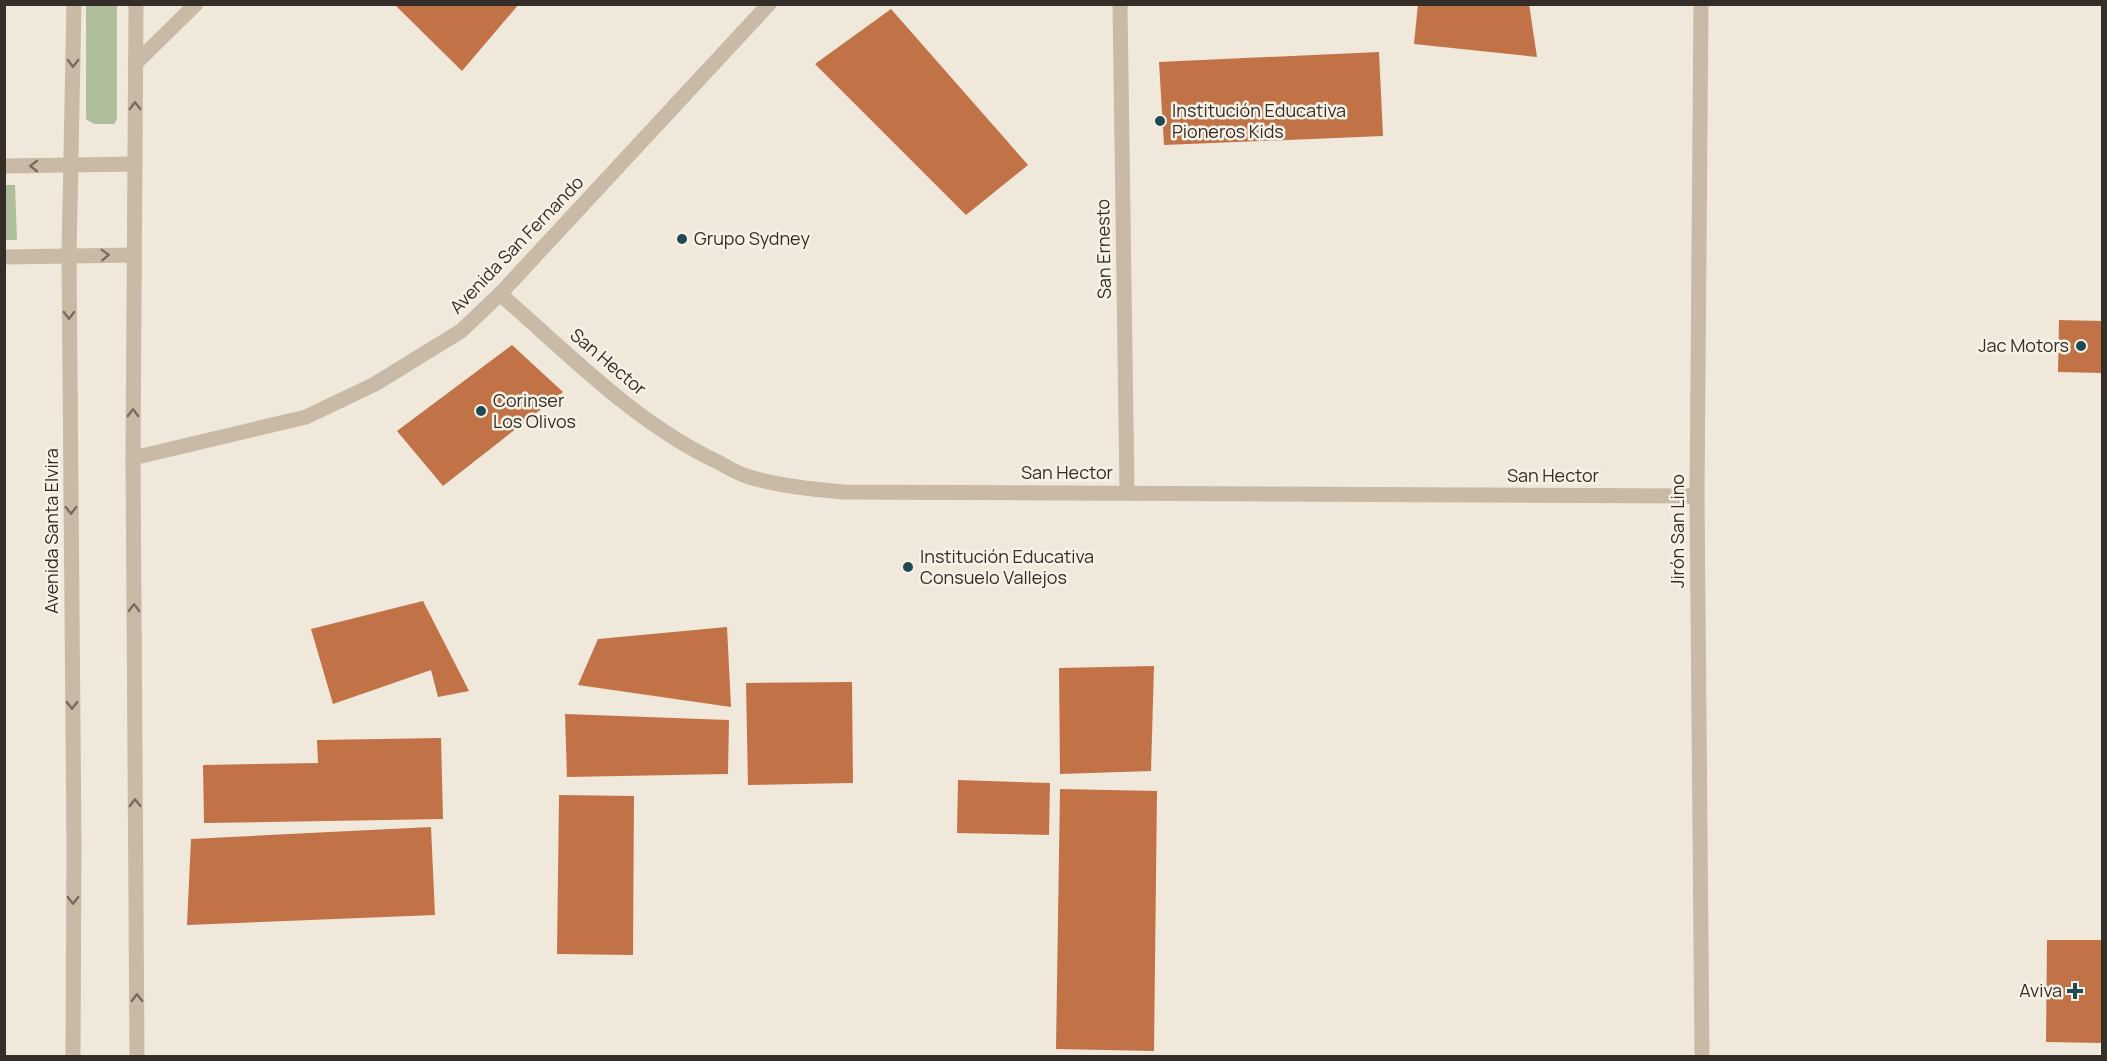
<svg xmlns="http://www.w3.org/2000/svg" width="2107" height="1061" font-family="Manrope,sans-serif">
<style>
.green{fill:#afbf9b}
.building{fill:#c17347}
.lines{fill:none;stroke-linecap:round;stroke-linejoin:round}
.minor{stroke:#c8baa7;stroke-width:15}
.oneway{stroke:#776c61}
.poi-dot{fill:#1e4b54;stroke:#f8f2e6;stroke-width:2}
.labels{text-anchor:middle;stroke-width:5;stroke-linejoin:round;paint-order:stroke}
.poi-label{font-size:18px;fill:#352d27;stroke:#f8f2e6;text-anchor:start}
.street-label{font-size:18px;fill:#352d27;stroke:#f8f2e6}
</style>
<rect width="100%" height="100%" fill="#f0e8da"/>
<g class="green">
<path d="M86 5H117V119L114 124H94L86 119Z"/>
<path d="M5 185H15L17 240H5Z"/>
</g>
<g class="building">
<path d="M394 4H519L462 71Z"/>
<path d="M1418 4H1529L1537 57 1414 44Z"/>
<path d="M891 9 1028 165 966 215 815 64Z"/>
<path d="M1379 52 1383 136 1164 145 1159 62Z"/>
<path d="M2059 320 2102 321V373L2058 372Z"/>
<path d="M512 345 563 392 443 486 397 431Z"/>
<path d="M423 601 469 691 438 697 431 670 333 704 311 629Z"/>
<path d="M727 627 731 707 578 685 598 639Z"/>
<path d="M1154 666 1151 771 1060 774 1059 668Z"/>
<path d="M852 682 853 783 748 785 746 683Z"/>
<path d="M565 714 729 720 728 774 567 777Z"/>
<path d="M441 738 443 819 204 823 203 765 318 763 317 740Z"/>
<path d="M958 780 1050 783 1049 835 957 833Z"/>
<path d="M1060 789 1157 791 1154 1051 1056 1049Z"/>
<path d="M559 795 634 796 633 955 557 954Z"/>
<path d="M431 827 435 915 187 925 191 839Z"/>
<path d="M2047 940H2102V1043L2046 1042Z"/>
</g>
<g class="lines">
<g class="minor">
<path d="M136 4 133 458 137 1056"/>
<path d="M1120 4 1127 492"/>
<path d="M1701 4 1697 496 1702 1056"/>
<path d="M135 64 196 4"/>
<path d="M4 166 135 164"/>
<path d="M4 257 134 255"/>
<path d="M500 294C569 354 637 425 720 463 729 468 739 474 749 477 780 486 811 489 843 492L1697 496"/>
<path d="M133 458 306 417 375 384 461 331 500 294 769 4"/>
<path d="M73 1056 74 846 69 256 74 4"/>
</g>
</g>
<defs><path id="oneway-chevron" d="M-2-3.5L2.5 0L-2 3.5" fill="none" stroke-width="1.6" stroke-linecap="round" stroke-linejoin="round" transform="scale(1.5)"/></defs>
<g class="oneway">
<use href="#oneway-chevron" transform="translate(73 63) rotate(91)"/>
<use href="#oneway-chevron" transform="translate(135 106) rotate(-90)"/>
<use href="#oneway-chevron" transform="translate(34 166) rotate(180)"/>
<use href="#oneway-chevron" transform="translate(105 255) rotate(-2)"/>
<use href="#oneway-chevron" transform="translate(69 315) rotate(90)"/>
<use href="#oneway-chevron" transform="translate(133 413) rotate(-90)"/>
<use href="#oneway-chevron" transform="translate(71 510) rotate(90)"/>
<use href="#oneway-chevron" transform="translate(134 608) rotate(-90)"/>
<use href="#oneway-chevron" transform="translate(72 705) rotate(90)"/>
<use href="#oneway-chevron" transform="translate(135 803) rotate(-90)"/>
<use href="#oneway-chevron" transform="translate(73 900) rotate(90)"/>
<use href="#oneway-chevron" transform="translate(137 998) rotate(-90)"/>
</g>
<g class="poi-dot">
<circle cx="1160" cy="121" r="6"/>
<circle cx="682" cy="239" r="6"/>
<circle cx="2081" cy="346" r="6"/>
<circle cx="481" cy="411" r="6"/>
<circle cx="908" cy="567" r="6"/>
<path d="M2072 982h6v6h6v6h-6v6h-6v-6h-6v-6h6z"/>
</g>
<g class="labels">
<g class="poi-label">
<text x="1172" y="117">Institución Educativa<tspan x="1172" dy="21">Pioneros Kids</tspan></text>
<text x="694" y="245">Grupo Sydney</text>
<text x="2069" y="352" text-anchor="end">Jac Motors</text>
<text x="493" y="407">Corinser<tspan x="493" dy="21">Los Olivos</tspan></text>
<text x="920" y="563">Institución Educativa<tspan x="920" dy="21">Consuelo Vallejos</tspan></text>
<text x="2062" y="997" text-anchor="end">Aviva</text>
</g>
<g class="street-label">
<text transform="translate(517 245) rotate(-46)" y="6">Avenida San Fernando</text>
<text transform="translate(1104 249) rotate(-91)" y="6">San Ernesto</text>
<text transform="translate(608 362) rotate(40)" y="6">San Hector</text>
<text x="1067" y="479">San Hector</text>
<text x="1553" y="482">San Hector</text>
<text transform="translate(52 531) rotate(-90)" y="6">Avenida Santa Elvira</text>
<text transform="translate(1678 531) rotate(-90)" y="6">Jirón San Lino</text>
</g>
</g>
<rect width="2107" height="1061" fill="none" stroke="#352d27" stroke-width="12"/>
</svg>
